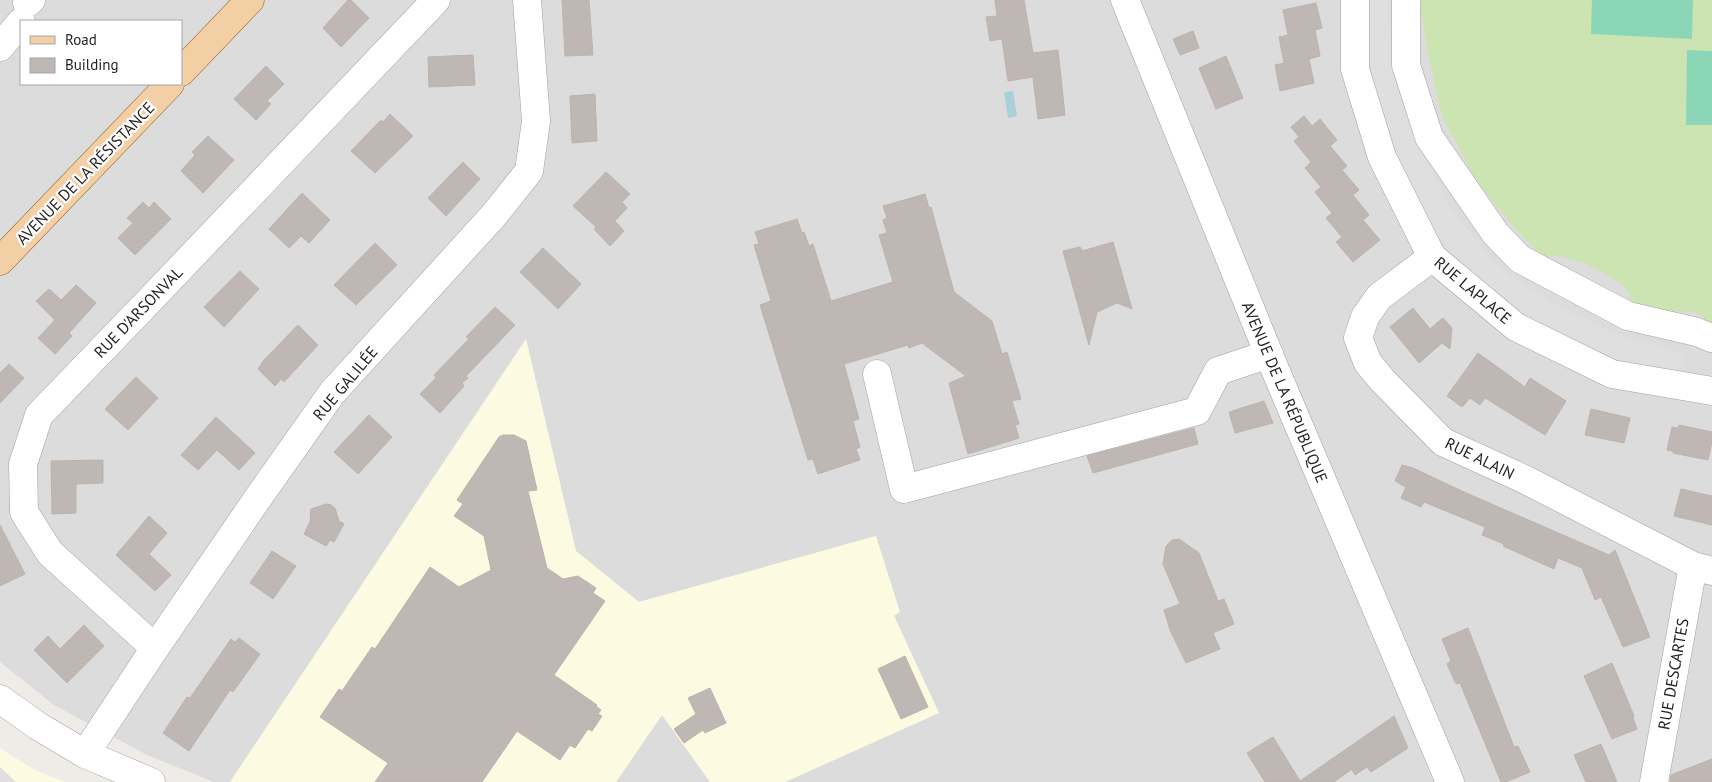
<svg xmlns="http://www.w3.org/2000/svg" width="1712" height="782" font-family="'PT Sans',sans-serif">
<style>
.residential{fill:#dddcdc;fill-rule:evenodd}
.education{fill:#fcfbe1}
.grass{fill:#cce4b1}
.pitch{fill:#8bd6b6}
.parking{fill:#dfdfdf}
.water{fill:#aad0d8}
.building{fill:#bfb7b3;stroke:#bfb2aa}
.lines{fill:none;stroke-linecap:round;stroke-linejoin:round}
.minor-casing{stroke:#a0a0a0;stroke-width:29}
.major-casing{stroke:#8b5c0e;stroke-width:29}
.minor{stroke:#fff;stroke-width:28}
.major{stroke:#f3cfa6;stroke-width:28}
.labels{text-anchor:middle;stroke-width:4.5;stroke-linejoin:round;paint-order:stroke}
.street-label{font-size:16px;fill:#1f1f1f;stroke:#fff}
</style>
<rect width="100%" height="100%" fill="#efebe6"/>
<g class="residential">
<path d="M0 0H1712V782H785L938 713 894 615 876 536 639 602 576 551 526 339 230 782H214L147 755 54 705 0 662ZM21 21H181V84H21Z"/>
<path d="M662 715 710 782H616Z"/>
</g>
<g class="education">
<path d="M526 339 576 551 639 602 876 536 900 612 894 616 939 713 785 782H710L662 715 616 782H230Z"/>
<path d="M0 748 35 770 65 782H0Z"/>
</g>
<path class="grass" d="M1420 0H1712V326L1695 312 1662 311 1632 303 1628 291 1612 277 1588 265 1561 256H1542L1512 225 1477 182 1442 116 1427 50Z"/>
<g class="pitch">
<path d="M1592 0H1693L1692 39 1591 34Z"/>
<path d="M1687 50 1712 51V125H1686Z"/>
</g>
<g class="parking">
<path d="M1365 0H1389L1388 17 1395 71 1413 135 1449 206 1494 262 1510 275 1561 308 1616 334 1685 354 1678 374 1648 370 1603 358 1531 322 1471 273 1447 246 1426 217 1403 178 1374 92 1368 52Z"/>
<path d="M0 767 16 782H0Z"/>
</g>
<path class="water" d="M1013 91 1017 116 1008 118 1004 92Z"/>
<g class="building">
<path d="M348 0H351L369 18 341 47 323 28Z"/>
<path d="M562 0H589L593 55 565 56Z"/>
<path d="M995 0H1024L1033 53 1058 50 1065 115 1038 119 1033 77 1008 81 1002 39 990 41 986 17 997 16Z"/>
<path d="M1316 3 1322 28 1315 30 1320 56 1309 59 1314 83 1280 91 1275 65 1284 63 1279 37 1288 35 1283 10Z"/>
<path d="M1193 31 1199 48 1180 55 1173 39Z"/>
<path d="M473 55 475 85 429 87 428 57Z"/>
<path d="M1226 56 1243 98 1216 109 1199 68Z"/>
<path d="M266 66 284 84 267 101 271 104 256 120 234 99Z"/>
<path d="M595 94 597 141 572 143 570 96Z"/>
<path d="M390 114 413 136 375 173 351 151 381 120 383 122Z"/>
<path d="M1304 116 1312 126 1320 119 1337 140 1330 146 1347 166 1342 170 1359 190 1353 195 1369 215 1363 220 1380 240 1353 262 1336 242 1342 237 1326 218 1332 213 1315 192 1321 187 1305 168 1311 162 1294 141 1299 137 1291 127Z"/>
<path d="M208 136 234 160 203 193 181 171 195 155 192 152Z"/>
<path d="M463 162 480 179 446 216 428 198Z"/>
<path d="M606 172 630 194 622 202 627 208 615 221 624 231 610 246 594 229 596 227 573 206Z"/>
<path d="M302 193 330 220 309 243 301 236 289 248 269 229Z"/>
<path d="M925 194 929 208 931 207 954 292 992 321 1002 354 1007 352 1021 399 1012 401 1019 424 1015 425 1019 438 968 454 949 383 966 376 922 343 909 348 908 345 844 364 859 419 853 421 860 447 856 449 860 460 818 474 813 459 808 460 804 447 760 305 771 301 754 245 759 244 755 232 797 219 802 233 804 232 809 246 813 244 831 301 893 282 879 235 887 233 883 220 887 218 883 206Z"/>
<path d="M143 202 149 208 154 202 171 219 135 255 118 238 133 223 127 218Z"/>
<path d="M1113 242 1132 309 1117 303 1097 312 1089 345 1063 251 1080 247 1082 251Z"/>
<path d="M375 243 397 265 356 305 334 285Z"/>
<path d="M543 248 581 284 558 309 520 272Z"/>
<path d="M240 271 259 289 224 327 204 307Z"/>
<path d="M76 285 96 303 69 333 72 336 55 354 38 338 55 320 36 301 49 289 61 300Z"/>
<path d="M495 307 515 325 466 376 468 378 462 383 464 386 440 413 420 394 436 378 434 375 469 339 466 337Z"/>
<path d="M1413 308 1430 329 1443 318 1452 328 1450 349 1442 343 1419 363 1390 327Z"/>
<path d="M298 325 318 345 284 382 281 379 275 386 258 369 264 360Z"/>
<path d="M1478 353 1525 387 1530 378 1566 401 1545 435 1485 398 1480 405 1470 398 1462 407 1447 396Z"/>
<path d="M9 364 24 378 0 403V373Z"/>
<path d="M136 377 158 398 128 430 105 409Z"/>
<path d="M1264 401 1273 423 1235 433 1229 412Z"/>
<path d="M1591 409 1630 418 1624 443 1585 435Z"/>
<path d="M369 415 392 437 358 474 334 452Z"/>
<path d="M216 417 255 453 239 470 217 450 198 470 181 455Z"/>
<path d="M1679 425 1712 432V442L1708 460 1673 453V451L1667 450 1672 427 1678 428Z"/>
<path d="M1194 428 1198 444 1093 473 1087 456Z"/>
<path d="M503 435H514L526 441 537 490 528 491 547 568 563 579 578 576 596 588 593 593 605 601 554 675 597 705 596 706 601 710 598 714 602 716 592 731 588 729 575 748 570 745 560 760 517 731 482 782H375L388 763 320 717 339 689 342 691 372 647 375 649 430 567 459 587 491 570 484 536 454 516 463 504 457 500 499 437Z"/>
<path d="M103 460V483L76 484V513L52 514 51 461Z"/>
<path d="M1402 465 1413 468 1464 492 1609 555 1615 550 1650 637 1623 647 1601 597 1595 600 1582 568 1558 558 1554 569 1503 546 1504 544 1482 535 1485 527 1424 502 1421 507 1401 498 1406 487 1395 481Z"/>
<path d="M1681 489 1712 496V525L1674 516Z"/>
<path d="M326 504 331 505 335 508 339 521 344 524 334 542 330 540 326 546 304 534 310 522 311 509Z"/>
<path d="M149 516 167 533 149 554 171 575 155 591 116 555Z"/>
<path d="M0 525 25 574 0 586Z"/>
<path d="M1179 539 1199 553 1218 601 1224 599 1234 624 1213 633 1220 649 1186 663 1170 630 1164 610 1180 604 1163 564 1166 546 1172 540Z"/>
<path d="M272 551 296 566 273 599 250 583Z"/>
<path d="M84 625 104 646 67 683 34 650 48 636 60 649Z"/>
<path d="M1468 628 1514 747 1518 746 1530 772 1506 782H1501L1460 683 1456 684 1447 664 1451 661 1442 639Z"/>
<path d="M239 638 260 654 233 692 230 690 189 751 163 733 187 697 190 698 231 639 235 642Z"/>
<path d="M905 656 928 707 901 719 878 669Z"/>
<path d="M1612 663 1634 716 1633 718 1637 729 1612 739 1584 676Z"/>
<path d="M710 688 726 723 705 733 703 730 684 743 674 729 696 714 688 698Z"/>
<path d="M1394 716 1408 748 1371 772 1367 767 1355 775 1352 769 1334 782H1265L1247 753 1273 737 1300 781Z"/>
<path d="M1601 744 1617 782H1586L1574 755Z"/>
<path d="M1712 759V782H1670L1671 775Z"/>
</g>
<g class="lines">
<defs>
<g id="minor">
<path d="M1125 0 1274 367 1450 782"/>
<path d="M1355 0V69L1382 157 1432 257 1516 327 1612 374 1712 391"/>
<path d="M1406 0V65L1429 137 1495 233 1520 259 1628 316 1697 332 1711 338"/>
<path d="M27 3 31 0"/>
<path d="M0 47 21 22"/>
<path d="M1432 257 1379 297 1365 317 1358 338 1368 363 1383 381 1443 442 1526 480 1693 566 1712 571"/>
<path d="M877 374 904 489 1197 411 1218 371 1269 354"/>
<path d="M155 648 50 553 24 512 23 464 39 415 148 302 436 0"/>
<path d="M0 699 38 726 85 754 151 782"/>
<path d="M85 754 155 648 258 498 332 393 494 215 529 171 536 121 527 0"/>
<path d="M1654 782 1693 566"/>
</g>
<g id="major">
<path d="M181 72 250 0"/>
<path d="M0 261 170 84"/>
</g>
</defs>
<use href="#minor" class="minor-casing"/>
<use href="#major" class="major-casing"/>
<use href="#minor" class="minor"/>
<use href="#major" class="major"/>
</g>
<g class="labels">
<g class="street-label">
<text transform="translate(85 173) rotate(-46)" y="6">AVENUE DE LA RÉSISTANCE</text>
<text transform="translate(1473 290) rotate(40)" y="6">RUE LAPLACE</text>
<text transform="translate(138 312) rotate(-46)" y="6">RUE D'ARSONVAL</text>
<text transform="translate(345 383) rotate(-50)" y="6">RUE GALILÉE</text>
<text transform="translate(1285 392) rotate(67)" y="6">AVENUE DE LA RÉPUBLIQUE</text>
<text transform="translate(1480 458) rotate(26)" y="6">RUE ALAIN</text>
<text transform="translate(1673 674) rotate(-80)" y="6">RUE DESCARTES</text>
</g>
</g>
<rect x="20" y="20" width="162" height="65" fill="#ffffff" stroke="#a5a5a5"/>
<rect x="30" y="36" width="25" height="8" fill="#f3cfa6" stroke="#a5a5a5"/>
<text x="65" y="45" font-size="15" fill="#1f1f1f">Road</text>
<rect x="30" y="58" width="25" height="15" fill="#bfb7b3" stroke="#a5a5a5"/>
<text x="65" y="70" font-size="15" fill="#1f1f1f">Building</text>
</svg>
